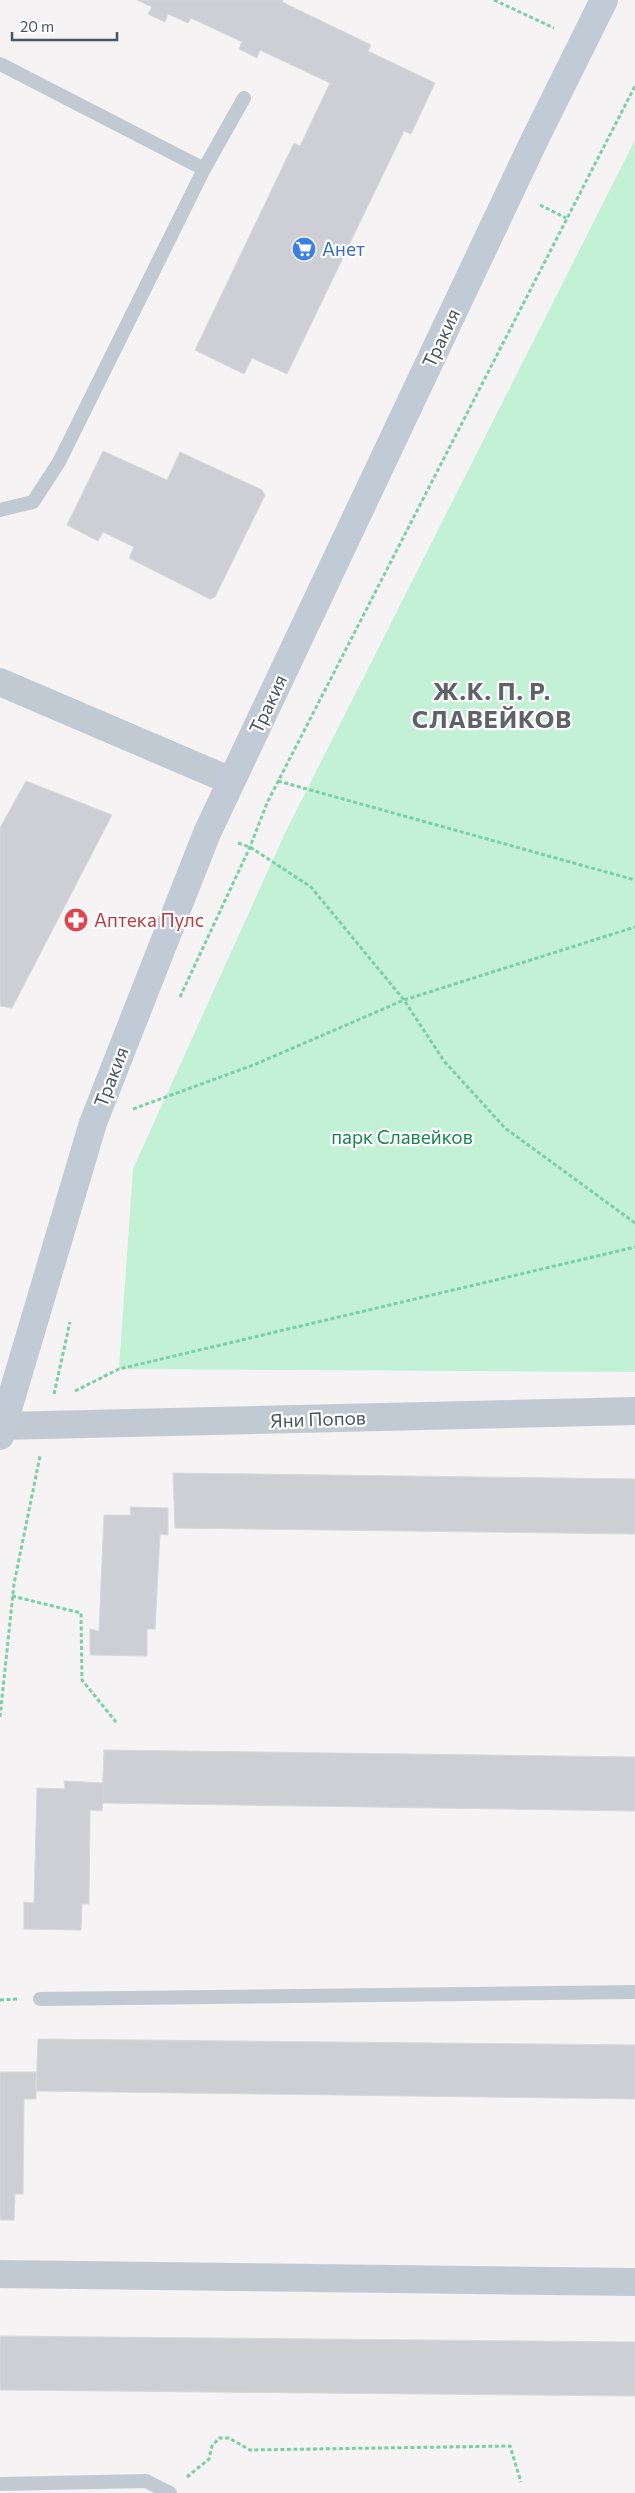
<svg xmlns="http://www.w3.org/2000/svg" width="635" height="2493" font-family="Commissioner,sans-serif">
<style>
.green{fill:#c3f1d5}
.building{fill:#cdcfd5;stroke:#d7d9de}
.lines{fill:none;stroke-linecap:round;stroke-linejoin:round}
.path{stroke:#7ad0a6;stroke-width:3;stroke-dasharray:4 2.5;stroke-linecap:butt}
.service{stroke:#c1cad2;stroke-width:14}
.minor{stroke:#c1cad2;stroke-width:28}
.tertiary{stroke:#c1cad2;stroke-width:28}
.secondary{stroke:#c1cbd6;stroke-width:28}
.labels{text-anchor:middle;stroke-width:4.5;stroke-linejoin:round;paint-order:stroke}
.shop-label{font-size:19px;fill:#366cbe;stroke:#fff;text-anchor:start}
.street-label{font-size:19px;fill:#4a5661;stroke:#fff}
.health-label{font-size:19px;fill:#be3a42;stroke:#fff;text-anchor:start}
.park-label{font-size:19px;fill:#17864f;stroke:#fff}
.district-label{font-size:24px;font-weight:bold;letter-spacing:1px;fill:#5f6368;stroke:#fff}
</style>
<rect width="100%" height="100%" fill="#f5f3f3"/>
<path class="green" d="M635 140V1372L119 1369 133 1169 285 833Z"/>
<g class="building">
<path d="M137 0H283L282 2 371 45 368 51 435 83 411 134 404 131 287 374 252 358 244 374 195 350 294 143 300 146 330 83 260 50 257 58 239 49 242 42 191 18 188 23 168 14 165 22 148 14 152 7Z"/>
<path d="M103 451 167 480 180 452 262 490 265 495 215 597 210 599 129 558 134 547 103 532 98 541 67 525Z"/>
<path d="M26 781 112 815 12 1008 0 1006V828Z"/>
<path d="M173 1473 635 1479V1534L175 1528Z"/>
<path d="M130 1507 168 1508V1535L160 1534 155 1629H147V1656L90 1655V1629L99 1631 104 1515H131Z"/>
<path d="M104 1750 635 1757V1811L102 1803Z"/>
<path d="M64 1781 104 1783 102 1811 90 1810 89 1904H82L81 1930 24 1929V1902L34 1903 37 1788 65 1789Z"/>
<path d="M38 2039 635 2045V2099L36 2091Z"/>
<path d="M0 2072H36V2099H24L23 2194H15L14 2220H0Z"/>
<path d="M0 2336 635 2342V2396L0 2390Z"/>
</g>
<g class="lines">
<g class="path">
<path d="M494 0 554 28"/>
<path d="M540 205 566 218"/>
<path d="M278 781 635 880"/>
<path d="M238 843 250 847 311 887 404 1000 444 1061 505 1128 635 1223"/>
<path d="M180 997 250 847 267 803 635 86"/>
<path d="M133 1109 256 1064 404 1000 635 927"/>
<path d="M75 1391 119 1369 635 1247"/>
<path d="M54 1394 70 1322"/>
<path d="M12 1596 81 1613 82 1680 116 1722"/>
<path d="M0 1717 14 1584 40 1456"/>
<path d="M0 2000 17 1999"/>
<path d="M187 2477 209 2459 212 2446 219 2438H229L250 2450 510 2446 521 2482"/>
</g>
<g class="service">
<path d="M0 64 204 169"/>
<path d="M0 510 33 502 59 462 204 169 244 98"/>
<path d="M40 1999 635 1992"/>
<path d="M0 2484 146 2481 170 2493"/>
</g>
<path class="minor" d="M0 2274 635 2282"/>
<g class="tertiary">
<path d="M0 682 231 781"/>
<path d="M2 1426 635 1411"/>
</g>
<path class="secondary" d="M0 1436 93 1123 207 833 533 143 604 0"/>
</g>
<defs>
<symbol id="supermarket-disc" viewBox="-11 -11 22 22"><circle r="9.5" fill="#3f7fe0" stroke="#fff"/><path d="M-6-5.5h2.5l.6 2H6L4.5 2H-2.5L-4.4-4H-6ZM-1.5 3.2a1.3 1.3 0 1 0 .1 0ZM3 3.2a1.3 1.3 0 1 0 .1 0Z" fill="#fff"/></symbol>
<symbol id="pharmacy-disc" viewBox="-11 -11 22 22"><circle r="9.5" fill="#e0444e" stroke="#fff"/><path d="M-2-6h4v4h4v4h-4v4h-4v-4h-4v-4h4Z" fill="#fff"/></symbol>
</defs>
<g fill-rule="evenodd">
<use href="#supermarket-disc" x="290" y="235" width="28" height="28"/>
<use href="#pharmacy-disc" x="62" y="906" width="28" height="28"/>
</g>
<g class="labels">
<g class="shop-label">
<text x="322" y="256">Анет</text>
</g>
<g class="street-label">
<text transform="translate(441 338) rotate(-65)" y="7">Тракия</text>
<text transform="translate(268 704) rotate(-65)" y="7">Тракия</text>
<text transform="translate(111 1077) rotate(-69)" y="7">Тракия</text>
<text transform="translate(318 1419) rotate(-2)" y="7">Яни Попов</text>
</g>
<g class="health-label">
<text x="94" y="927">Аптека Пулс</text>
</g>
<g class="park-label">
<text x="402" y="1144">парк Славейков</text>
</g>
<g class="district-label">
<text x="492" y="700">Ж.К. П. Р.<tspan x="492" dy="28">СЛАВЕЙКОВ</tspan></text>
</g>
</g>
<path d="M12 32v8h105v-8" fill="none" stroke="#4a5661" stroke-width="2.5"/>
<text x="20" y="32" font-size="15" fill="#4a5661" stroke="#ffffff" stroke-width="4" paint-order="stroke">20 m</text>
</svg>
